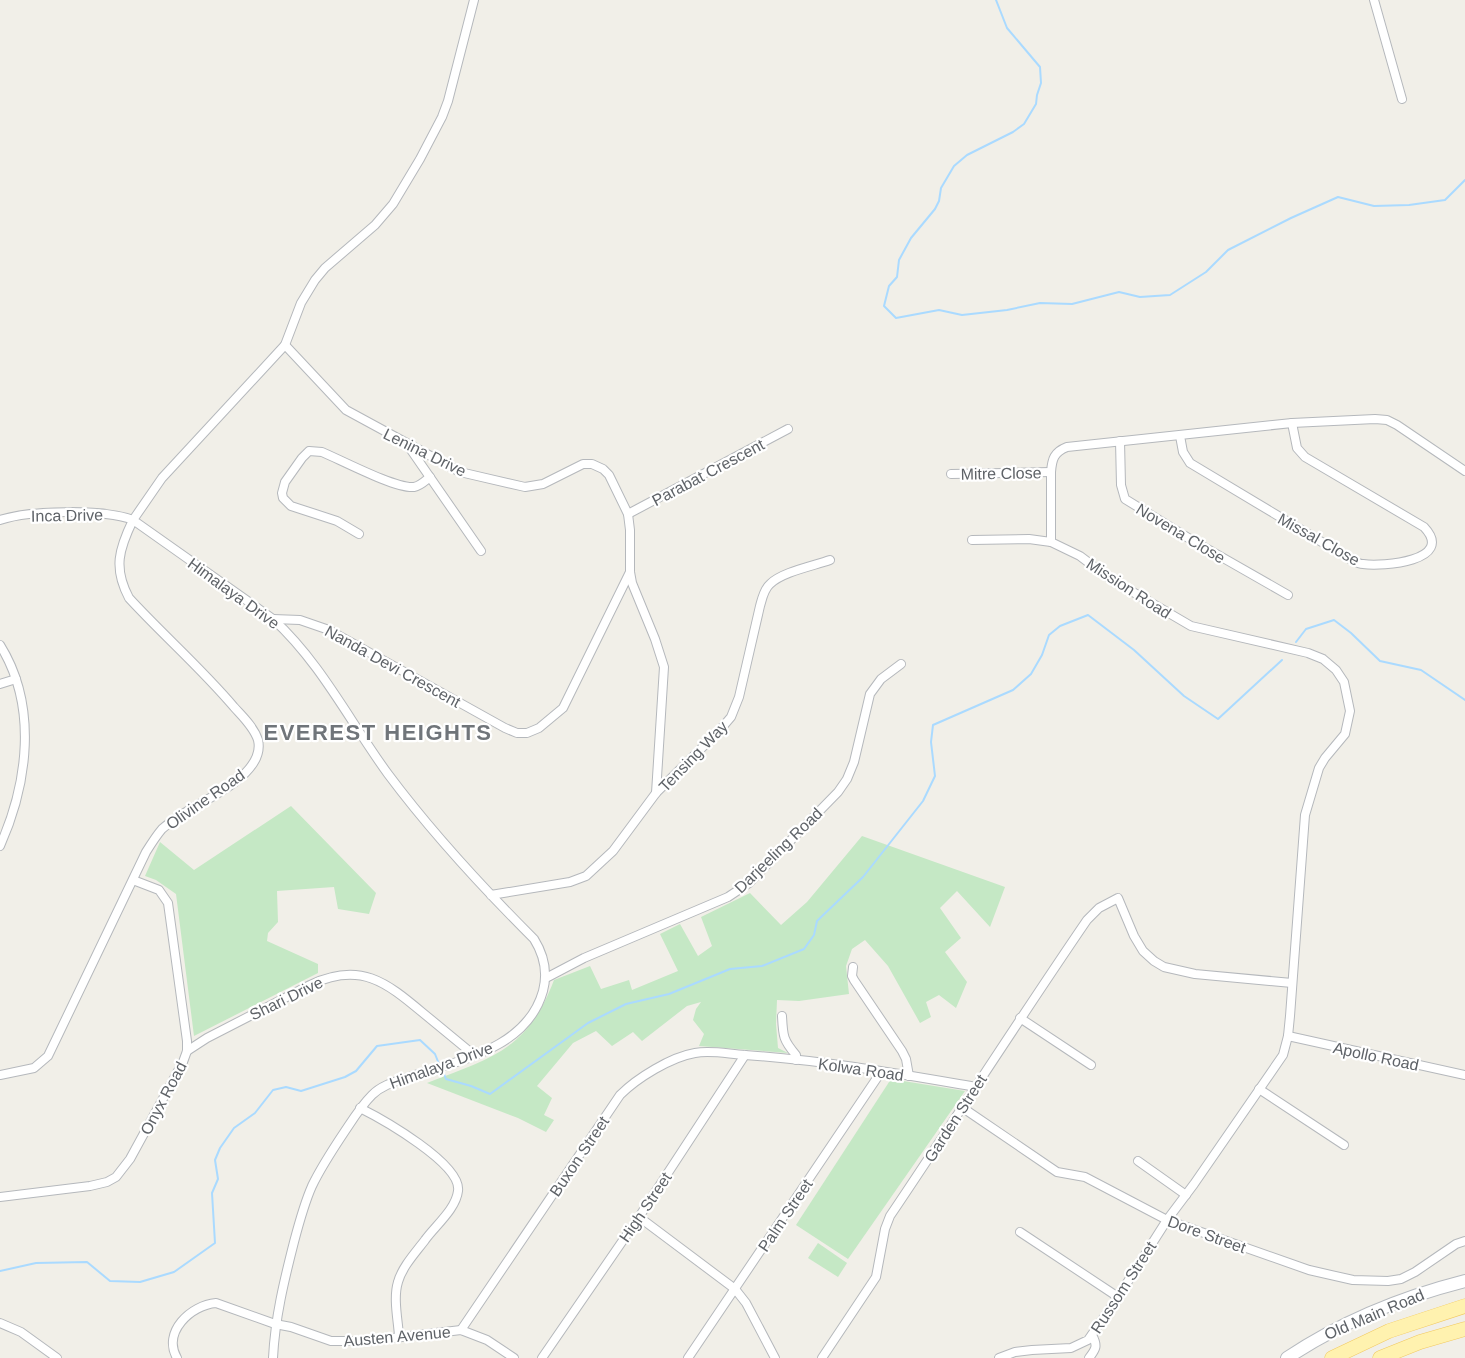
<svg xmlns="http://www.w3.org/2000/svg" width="1465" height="1358" font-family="Helvetica,sans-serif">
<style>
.green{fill:#c5e8c5}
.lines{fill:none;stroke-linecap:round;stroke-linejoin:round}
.stream{stroke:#aadaff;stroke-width:2}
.street-casing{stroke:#b5b8bc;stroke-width:10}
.secondary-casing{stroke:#b6babf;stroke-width:14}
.primary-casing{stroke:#f2c960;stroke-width:15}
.street{stroke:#fff;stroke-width:8}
.secondary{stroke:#fff;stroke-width:12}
.primary{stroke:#fff2af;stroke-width:14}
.labels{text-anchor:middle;stroke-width:4.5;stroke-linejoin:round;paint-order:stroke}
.street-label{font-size:16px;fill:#5f6368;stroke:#fff}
.district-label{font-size:22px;font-weight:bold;letter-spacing:1.5px;fill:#70757a;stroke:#fff}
</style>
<rect width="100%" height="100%" fill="#f1efe8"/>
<g class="green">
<path d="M291 806 376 893 369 914 338 909 334 887 277 891 278 922 268 933 267 941 318 964V973L194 1036 176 894 156 880 145 876 160 842 194 870Z"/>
<path d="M862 836 1005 887 990 927 957 891 940 908 961 938 945 952 967 982 956 1008 939 995 926 1002 931 1017 920 1023 888 966 865 940 852 949 846 966 849 994 799 1001 777 1000 776 1024 778 1048 788 1053 699 1046 704 1034 693 1020 696 1009 701 1002 687 1006 642 1041 633 1032 612 1046 596 1031 573 1043 537 1086 552 1098 544 1115 554 1120 546 1132 518 1118 427 1083C492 1057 527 1051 554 980L590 966 601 989 629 980 632 990 678 971 660 934 680 924 698 956 712 946 701 917 750 893 781 925 807 902Z"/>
<path d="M891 1079 965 1091 848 1259 796 1225Z"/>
<path d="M818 1243 847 1263 838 1277 808 1258Z"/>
</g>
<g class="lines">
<g class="stream">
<path d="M996 0 1007 28 1040 67 1041 83 1037 95 1036 104 1024 124 1013 132 967 155 954 166 941 188 939 201 935 209 911 238 899 260 897 277 889 286 884 306 896 318 939 310 962 315 1007 310 1040 303 1072 304 1119 292 1140 297 1170 295 1206 272 1228 250 1291 218 1338 197 1374 206 1409 205 1445 200 1465 180"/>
<path d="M1296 642 1306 629 1334 620 1351 633 1380 661 1421 670 1465 700"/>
<path d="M442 1069 446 1079 471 1086 490 1094 588 1023 626 1004 669 994 730 969 762 966 804 949 814 935 817 921 863 877 923 801 935 776 931 742 933 725 1013 690 1031 674 1042 655 1049 635 1060 626 1088 615 1134 650 1184 696 1218 719 1282 660"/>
<path d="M0 1271 36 1263 87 1262 110 1281 140 1282 174 1272 215 1243 212 1193 218 1179 215 1160 220 1148 234 1128 255 1113 273 1090 286 1087 301 1091 345 1077 356 1071 377 1046 420 1040 435 1054 439 1064"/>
</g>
<defs>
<g id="street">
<path d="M1374 0 1402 99"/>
<path d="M285 345 346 410 460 472 525 487 543 484 583 464H592L603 469 609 475 628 514 630 530V572L632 583 655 639 664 667 656 793"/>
<path d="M1180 436 1183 452 1190 463 1350 559C1354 561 1358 564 1363 564 1382 567 1456 561 1424 527L1305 457 1297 448 1292 423"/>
<path d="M1120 441 1121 485 1125 499 1190 539 1288 595"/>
<path d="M409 447 481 551"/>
<path d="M951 474 1051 472"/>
<path d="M628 514 788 429"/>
<path d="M0 520C31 510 103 509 133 520 119 549 113 568 129 598 163 635 201 668 234 707 242 716 254 727 258 740 262 757 248 772 235 782 213 799 183 810 162 829 156 836 151 844 146 852L48 1056 34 1068 0 1075"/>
<path d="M359 534 337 521 291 506 283 498 282 493 285 482 302 458 309 451 322 452C341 460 396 489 414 487 420 486 425 481 430 477"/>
<path d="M972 540 1029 539 1051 542"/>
<path d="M273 619 300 620 329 630 505 728 517 733H527L539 728 563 708 630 572"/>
<path d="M0 645C38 706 28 783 0 846"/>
<path d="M0 684 16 679"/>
<path d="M491 895 570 882 586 876 613 851 656 793 719 731 731 717 739 697 760 606C762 599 764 589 770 584 782 572 813 566 830 560"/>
<path d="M853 967 852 976 854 980 902 1051 906 1059 909 1076"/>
<path d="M546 978 584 958 728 897 749 883 838 792 847 779 854 762 870 694 881 679 901 664"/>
<path d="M782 1016C783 1036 783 1040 796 1055V1060"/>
<path d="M1020 1018 1091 1065"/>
<path d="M1288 1036 1465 1075"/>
<path d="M187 1051 207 1038 310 985C360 961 386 982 423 1013 440 1027 457 1041 474 1055"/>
<path d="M1259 1089 1344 1145"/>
<path d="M360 1108C382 1119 462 1164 458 1191 456 1209 435 1226 425 1240 416 1252 402 1267 398 1282 393 1298 398 1320 399 1336"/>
<path d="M963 1108 1057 1172 1085 1177 1167 1220 1309 1270 1353 1280 1388 1281 1401 1279 1415 1272 1456 1244 1465 1241"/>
<path d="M1138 1161 1186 1195"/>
<path d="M0 1197 90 1186 107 1182 116 1177 130 1159 183 1062 187 1051V1041L168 903 159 890 133 880"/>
<path d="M639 1217 735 1289 746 1303 775 1358"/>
<path d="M1020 1232 1118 1297"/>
<path d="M0 1323 21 1332 57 1358"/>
<path d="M461 1330 620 1095C637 1078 671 1057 695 1053 711 1050 728 1054 745 1055 822 1060 900 1074 976 1087"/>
<path d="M177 1358C162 1332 191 1305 216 1303L275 1324 291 1327 331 1341H368L461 1330 487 1340 514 1358"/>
<path d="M273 1358C275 1318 284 1281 294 1242 299 1223 304 1204 312 1186 321 1167 333 1149 345 1131 353 1119 361 1106 372 1095 383 1084 398 1081 412 1076 461 1060 527 1048 543 991 548 972 544 955 534 939 482 887 432 833 388 774 350 722 321 663 273 619L133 520 162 478 285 345 301 303 315 280 325 268 375 225 393 204 420 159 442 117 448 101 474 0"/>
<path d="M542 1358 639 1217 745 1055"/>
<path d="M688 1358 881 1072"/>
<path d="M822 1358 876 1277 885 1229 890 1216C956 1118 1020 1018 1087 920L1099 908 1118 898 1134 936 1143 951 1154 961 1164 967 1195 974 1292 983"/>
<path d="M999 1358 1015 1352 1032 1350 1071 1348 1088 1340 1118 1297 1167 1220 1194 1184 1283 1055 1288 1036 1290 1016 1305 815 1319 768 1325 758 1345 734 1350 711 1344 682 1336 670 1323 659 1308 653 1191 626 1109 578 1080 556 1051 542V472C1052 459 1054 452 1067 447L1292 423 1375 419 1387 420 1397 425 1465 471"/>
<path d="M1089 1358C1096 1349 1098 1346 1092 1335"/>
</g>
<path id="secondary" d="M1287 1358C1341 1322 1402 1297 1465 1281"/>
<g id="primary">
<path d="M1332 1358 1389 1331 1465 1306"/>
<path d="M1380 1358 1420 1342 1465 1329"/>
</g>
</defs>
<use href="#street" class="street-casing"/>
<use href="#secondary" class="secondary-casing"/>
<use href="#primary" class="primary-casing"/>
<use href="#street" class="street"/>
<use href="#secondary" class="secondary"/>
<use href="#primary" class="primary"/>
</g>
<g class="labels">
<g class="street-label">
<text transform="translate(425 452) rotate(26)" y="6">Lenina Drive</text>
<text transform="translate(708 472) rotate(-28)" y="6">Parabat Crescent</text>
<text transform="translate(1001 473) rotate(-1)" y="6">Mitre Close</text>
<text transform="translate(67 515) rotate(-1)" y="6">Inca Drive</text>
<text transform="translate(1181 533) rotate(31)" y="6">Novena Close</text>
<text transform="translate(1319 539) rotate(29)" y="6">Missal Close</text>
<text transform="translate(1129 588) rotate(33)" y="6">Mission Road</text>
<text transform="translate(234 593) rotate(36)" y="6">Himalaya Drive</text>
<text transform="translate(393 666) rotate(29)" y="6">Nanda Devi Crescent</text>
<text transform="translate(693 756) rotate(-46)" y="6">Tensing Way</text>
<text transform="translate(205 799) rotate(-35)" y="6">Olivine Road</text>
<text transform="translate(778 850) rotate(-44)" y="6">Darjeeling Road</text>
<text transform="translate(286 998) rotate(-26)" y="6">Shari Drive</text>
<text transform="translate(1376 1056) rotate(12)" y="6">Apollo Road</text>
<text transform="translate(441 1065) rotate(-20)" y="6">Himalaya Drive</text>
<text transform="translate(861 1069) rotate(8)" y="6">Kolwa Road</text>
<text transform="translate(163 1098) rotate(-62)" y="6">Onyx Road</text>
<text transform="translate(955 1118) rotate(-57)" y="6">Garden Street</text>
<text transform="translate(579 1156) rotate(-56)" y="6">Buxon Street</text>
<text transform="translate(645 1207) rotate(-56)" y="6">High Street</text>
<text transform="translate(785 1215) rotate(-56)" y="6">Palm Street</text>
<text transform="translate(1207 1234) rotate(20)" y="6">Dore Street</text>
<text transform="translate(1123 1287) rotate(-57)" y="6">Russom Street</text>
<text transform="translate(1374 1314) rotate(-23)" y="6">Old Main Road</text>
<text transform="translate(397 1336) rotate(-5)" y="6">Austen Avenue</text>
</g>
<g class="district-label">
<text x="378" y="740">EVEREST HEIGHTS</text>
</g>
</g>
</svg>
